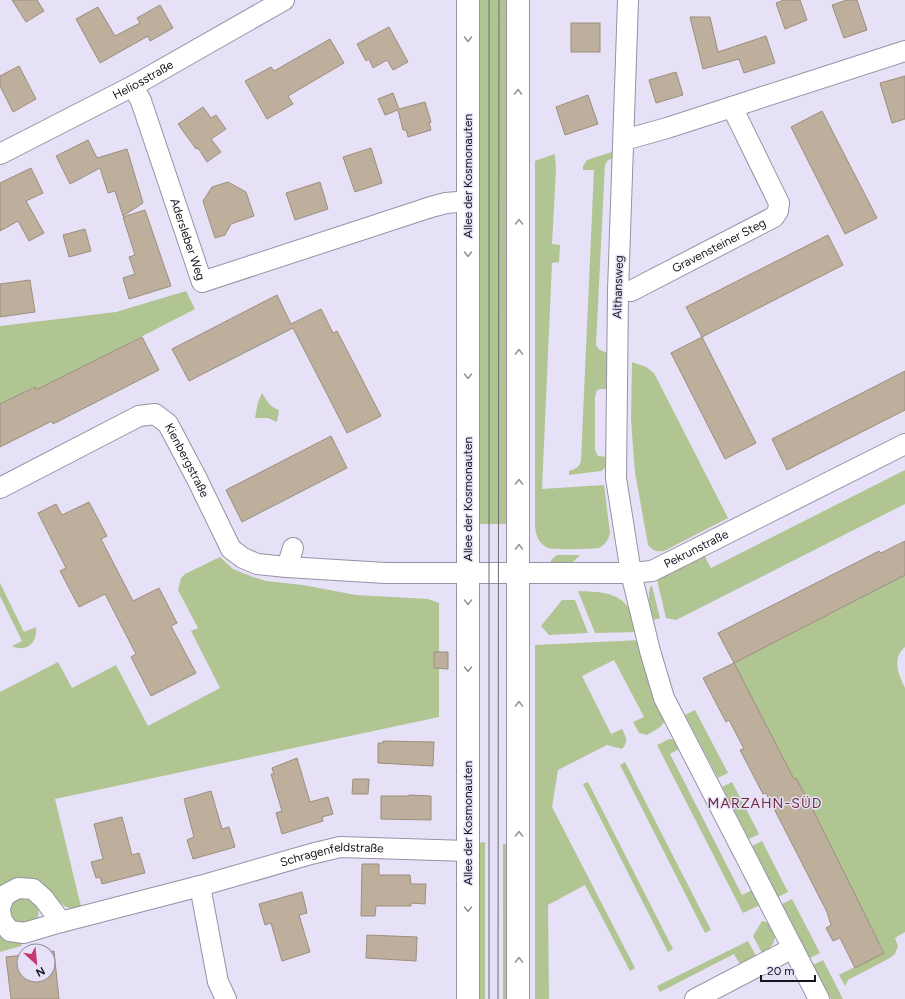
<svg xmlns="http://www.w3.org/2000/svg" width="905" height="999" font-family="Figtree,sans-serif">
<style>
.green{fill:#b0c592}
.building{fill:#bdaf9c;stroke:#9c8e7c}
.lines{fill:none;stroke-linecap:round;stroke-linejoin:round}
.street-casing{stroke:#9791a6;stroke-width:22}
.secondary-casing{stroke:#9791a6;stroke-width:24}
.street{stroke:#fff;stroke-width:20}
.secondary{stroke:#fff;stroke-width:22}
.tram{stroke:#6d6a77;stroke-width:1}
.oneway{stroke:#979699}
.labels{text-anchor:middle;stroke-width:3;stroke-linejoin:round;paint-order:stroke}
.street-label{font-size:12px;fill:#17151d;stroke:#e7e1f7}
.quarter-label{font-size:14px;letter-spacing:1px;fill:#712c43;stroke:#e7e1f7}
</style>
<rect width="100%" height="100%" fill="#e7e1f7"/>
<g class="green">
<path d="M477 0H509L510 524H477Z"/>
<path d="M612 152 617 157 608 160 605 165 596 345C599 350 602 352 607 352V389H601L597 390 595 397V450L598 456 607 457C607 464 607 468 601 471L569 475V471C575 469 580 467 581 460L594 170H583V166L587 160Z"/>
<path d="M555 154 556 170 552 244 560 245 559 262 552 263 542 489 604 485 610 533C609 539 605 545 599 548 595 549 551 550 548 548 539 544 536 536 535 527V161Z"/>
<path d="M186 291 195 309 127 344 122 351 120 348 36 390 34 387 0 404V326L116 312Z"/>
<path d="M632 362 646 367 654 373 728 518 664 551C657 552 653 551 648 545L635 472 633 448 631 419Z"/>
<path d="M262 393C267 401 270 407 279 410L277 422 268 418H255L258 402Z"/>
<path d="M905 470V504L676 620 666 618 657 580 704 555 711 568Z"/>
<path d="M557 555H580L572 563H551V560Z"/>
<path d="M220 557 233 569 253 577 266 581 303 585 356 595 428 599 439 603V717L55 799 82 911 66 907 53 897 0 891V692L58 662 72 688 116 665 148 726 220 688 191 631 198 628 178 590 181 578 185 574Z"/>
<path d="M905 575V647C891 659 899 675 905 688V932L895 938 898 946 895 954 890 958 848 980 845 986 839 975 884 952 796 778 794 779 756 706 753 707 748 691 734 663Z"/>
<path d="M0 583 24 632 36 627C38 642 27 653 12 646L22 641 0 596Z"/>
<path d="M651 585 652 586 660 618 654 620C651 609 646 596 651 585Z"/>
<path d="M578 591C597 592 617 591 629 608 634 615 636 624 639 632L595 633Z"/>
<path d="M562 600H575L588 633 549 635 541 626Z"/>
<path d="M641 640 666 717C664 727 655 730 647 735L639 733 633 722 644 717 614 660 582 676 611 734 622 729C626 737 629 742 622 749L607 745 558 770 552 807 635 968 630 971 585 885 548 905 549 999H535V645Z"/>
<path d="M695 710 728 773 718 778 685 715Z"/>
<path d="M669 739 679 740 682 747 670 754 742 895 754 889 760 905 743 913 657 745Z"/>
<path d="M625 762 711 930 705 933 620 765Z"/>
<path d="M588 782 673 949 668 952 583 784Z"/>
<path d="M732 782 759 834 749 839 722 787Z"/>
<path d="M762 841 788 892 778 897 752 846Z"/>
<path d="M485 842V999H477L478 843Z"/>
<rect x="503" y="844" width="7" height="155"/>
<path d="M22 894 39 906 38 917 36 921 15 926 6 907Z"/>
<path d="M792 899 820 953 810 958 782 904Z"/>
<path d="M762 921 769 923 776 933 773 944 763 955 753 936Z"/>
<path d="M0 928 23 940 21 946 0 952Z"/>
<path d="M748 941 757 958 741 966 734 954 660 992 657 986Z"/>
<path d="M823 960 843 999H831L813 965Z"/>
</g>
<g class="building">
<path d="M12 0H37L44 11 26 22Z"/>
<path d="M784 0H800L807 20 785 29 776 3Z"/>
<path d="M847 0H857L867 30 844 38 832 5Z"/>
<path d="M160 5 173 28 150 41 148 36 100 63 76 19 98 7 115 36 140 23 137 18Z"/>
<path d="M690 17H710L718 52 766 36 775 63 744 73 739 59 703 69Z"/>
<rect x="571" y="23" width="29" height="29"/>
<path d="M389 27 408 62 393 70 387 60 373 68 369 59 366 61 357 44Z"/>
<path d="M330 39 344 63 288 96 293 104 267 119 245 81 271 67 274 71Z"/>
<path d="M19 66 36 99 13 112 0 86V76Z"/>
<path d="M676 72 683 95 656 103 649 80Z"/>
<path d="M905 76V119L892 123 880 83Z"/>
<path d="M393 93 399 109 425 102 431 122 429 123 431 130 408 137 406 130H403L398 110 385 115 378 99Z"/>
<path d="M588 95 598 124 565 135 556 107Z"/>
<path d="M203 107 211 118 216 115 226 129 211 139 221 152 207 162 198 148 196 149 178 124Z"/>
<path d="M822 111 877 218 845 234 791 127Z"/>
<path d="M88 140 97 158 127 149 143 203 123 216 115 191 108 193 100 168 70 184 56 156Z"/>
<path d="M371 148 382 183 355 192 343 157Z"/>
<path d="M31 168 43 193 26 201 44 233 29 241 18 221 0 231V183Z"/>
<path d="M228 182 246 192 254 216 231 224 225 235 215 238 203 201 212 187Z"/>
<path d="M320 182 328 209 295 220 286 193Z"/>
<path d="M145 210 171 286 129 299 123 278 135 274 129 257 135 255 123 217Z"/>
<path d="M85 229 91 251 69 257 63 235Z"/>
<path d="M828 235 843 265 702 337 686 307Z"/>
<path d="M30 280 35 312 0 317V284Z"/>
<path d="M277 295 291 324 321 309 333 333 337 331 381 416 347 433 293 328 189 381 172 349Z"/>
<path d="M142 337 159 370 53 424 52 421 0 447V404L35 387 36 390Z"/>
<path d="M702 337 756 443 725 459 671 353Z"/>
<path d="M905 371V410L787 470 772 439Z"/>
<path d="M331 436 347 468 242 522 226 490Z"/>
<path d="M89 502 107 536 101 539 133 601 159 588 177 623 171 626 196 673 151 696 131 657 136 654 105 594 79 607 60 571 66 568 38 513 56 504 62 515Z"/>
<path d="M905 541V575L734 663 718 633 879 551 881 553Z"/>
<path d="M434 652H448V669L434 668Z"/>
<path d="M734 663 794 779 796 778 811 806 884 953 855 968 840 938 833 941 826 928 831 925 827 912 766 793 763 794 740 750 744 749 729 720 726 722 703 678Z"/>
<path d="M383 741 434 742 433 766 378 763V743H383Z"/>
<path d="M297 758 310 802 328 797 333 814 322 817 323 821 282 834 276 813 282 811 271 774H274L272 768Z"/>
<path d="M353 779H369L368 794H352Z"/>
<path d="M211 791 222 829 229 827 235 847 193 859 187 840 194 837 184 799Z"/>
<path d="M409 795 431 796V820L381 819V796H409Z"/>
<path d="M122 817 132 855 139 853 145 873 102 884 100 877 96 878 91 862 103 859 94 824Z"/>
<path d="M362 864H379V875H410L411 884H426L425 904 411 903V906H376L375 916H361Z"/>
<path d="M302 892 307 913 299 915 310 952 282 961 271 923 265 925 259 904Z"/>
<path d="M367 935 417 937 416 961 366 958Z"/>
<path d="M54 951 59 999H11L6 957 24 955V975H48V952Z"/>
</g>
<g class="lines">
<defs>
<g id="street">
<path d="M628 0 618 291 616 478 631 573 650 651 664 698 819 999"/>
<path id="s1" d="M133 86 141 101 202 282 431 207 446 203 469 201"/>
<path d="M624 140 667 128 905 51"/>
<path id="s2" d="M0 154 133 86 284 0"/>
<path id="s3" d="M618 291H631L774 217 778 211 779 203 732 107"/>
<path id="s4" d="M0 488 139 416 155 414 168 424 197 479 231 549 243 558 257 564 287 567 385 573H631L652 571 905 444"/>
<path d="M287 567 293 548"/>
<path d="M200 886 218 982 226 999"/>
<path d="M0 907 5 895 18 888 33 889 44 899 61 922 24 933 10 931 2 921 0 910"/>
<path id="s5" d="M61 922 200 886 311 854 340 847 468 851"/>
<path d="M695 999 793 948"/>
</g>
<g id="secondary">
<path d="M468 0V999"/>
<path d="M518 999V0"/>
</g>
</defs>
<use href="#street" class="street-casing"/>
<use href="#secondary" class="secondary-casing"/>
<use href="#street" class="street"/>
<use href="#secondary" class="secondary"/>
<g class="tram">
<path d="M489 999V0"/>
<path d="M498 999 499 0"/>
</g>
</g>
<defs><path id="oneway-chevron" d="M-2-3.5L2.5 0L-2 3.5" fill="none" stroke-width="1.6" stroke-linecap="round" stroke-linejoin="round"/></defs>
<g class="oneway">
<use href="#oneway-chevron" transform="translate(468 39) rotate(90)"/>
<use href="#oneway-chevron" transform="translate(518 92) rotate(-90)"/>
<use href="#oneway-chevron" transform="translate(519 222) rotate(-90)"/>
<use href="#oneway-chevron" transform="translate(468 254) rotate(91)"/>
<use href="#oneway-chevron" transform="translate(519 352) rotate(-90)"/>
<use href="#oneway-chevron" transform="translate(468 376) rotate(90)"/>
<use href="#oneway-chevron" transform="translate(519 482) rotate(-90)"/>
<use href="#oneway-chevron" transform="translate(519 547) rotate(-90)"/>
<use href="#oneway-chevron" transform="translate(468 602) rotate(90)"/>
<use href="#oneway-chevron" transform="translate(468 669) rotate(90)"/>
<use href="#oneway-chevron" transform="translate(519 704) rotate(-90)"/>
<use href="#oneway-chevron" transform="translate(519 834) rotate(-90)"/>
<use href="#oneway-chevron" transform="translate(468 909) rotate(90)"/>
<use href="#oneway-chevron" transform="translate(519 960) rotate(-90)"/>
</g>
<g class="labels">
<g class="street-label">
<text dy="4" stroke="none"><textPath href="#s2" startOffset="161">Heliosstraße</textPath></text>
<text transform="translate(468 176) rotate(-90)" y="4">Allee der Kosmonauten</text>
<text dy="4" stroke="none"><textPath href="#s1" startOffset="163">Adersleber Weg</textPath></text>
<text dy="4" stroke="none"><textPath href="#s3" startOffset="112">Gravensteiner Steg</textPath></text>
<text transform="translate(618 287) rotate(-88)" y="4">Althansweg</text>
<text dy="4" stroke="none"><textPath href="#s4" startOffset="230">Kienbergstraße</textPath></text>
<text transform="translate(468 499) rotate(-90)" y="4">Allee der Kosmonauten</text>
<text dy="4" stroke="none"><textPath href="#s4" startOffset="804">Pekrunstraße</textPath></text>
<text transform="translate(468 823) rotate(-90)" y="4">Allee der Kosmonauten</text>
<text dy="4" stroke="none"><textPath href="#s5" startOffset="280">Schragenfeldstraße</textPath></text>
</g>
<g class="quarter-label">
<text x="765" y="808">MARZAHN-SÜD</text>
</g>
</g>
<g transform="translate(36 963) rotate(153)"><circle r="19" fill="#e7e1f7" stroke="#948fa0"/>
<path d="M0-3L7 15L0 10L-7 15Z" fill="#c4396e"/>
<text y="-6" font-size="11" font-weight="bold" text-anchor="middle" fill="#17151d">N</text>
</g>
<path d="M761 975v6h54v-6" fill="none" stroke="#17151d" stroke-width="2"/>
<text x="767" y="975" font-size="12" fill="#17151d" stroke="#e7e1f7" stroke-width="3" paint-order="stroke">20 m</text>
</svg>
